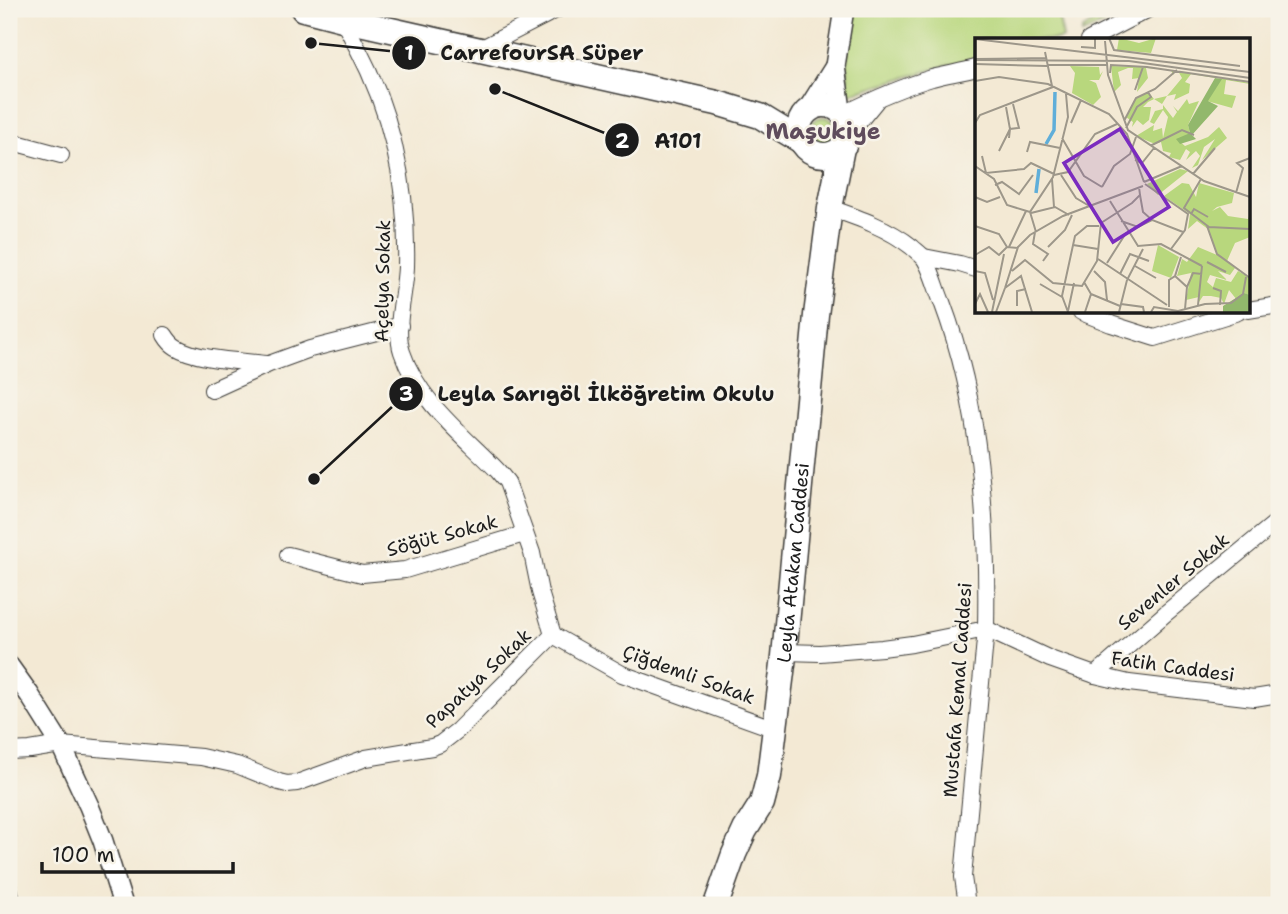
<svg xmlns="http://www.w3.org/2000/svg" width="1288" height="914" font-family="'Shantell Sans',sans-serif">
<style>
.green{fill:#b8d77d;stroke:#6a7a4c;stroke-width:2}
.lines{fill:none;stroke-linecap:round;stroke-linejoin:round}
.minor-casing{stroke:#3c3b38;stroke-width:18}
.tertiary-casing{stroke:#3c3b38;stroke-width:22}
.primary-casing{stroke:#3c3b38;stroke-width:27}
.minor{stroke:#fff;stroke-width:16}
.tertiary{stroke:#fff;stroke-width:19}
.primary{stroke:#fff;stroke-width:24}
.labels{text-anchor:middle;stroke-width:5;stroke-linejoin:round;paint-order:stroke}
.street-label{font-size:19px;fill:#1c1c1c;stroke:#f7f3e8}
.quarter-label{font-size:23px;font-weight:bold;fill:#5f4c5c;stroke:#f7f3e8}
.inset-river{fill:none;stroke:#5faed9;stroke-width:3.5}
.inset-road{fill:none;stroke:#9d978a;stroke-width:2}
.view{fill:#7b2cbf;fill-opacity:0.15;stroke:#7b2cbf;stroke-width:3.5}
.inset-edge{fill:none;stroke:#1c1c1c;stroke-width:3.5}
.leader{fill:none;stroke:#1c1c1c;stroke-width:2.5}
.callout-dot{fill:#1c1c1c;stroke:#f7f3e8;stroke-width:2.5}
.mark-label{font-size:21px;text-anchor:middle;font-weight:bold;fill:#fff}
.callout-label{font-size:21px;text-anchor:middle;font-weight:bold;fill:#1c1c1c;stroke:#f7f3e8;stroke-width:5;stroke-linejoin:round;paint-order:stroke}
</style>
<rect width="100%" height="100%" fill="#f7f3e8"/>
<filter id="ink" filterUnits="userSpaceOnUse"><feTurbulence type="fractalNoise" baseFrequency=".0143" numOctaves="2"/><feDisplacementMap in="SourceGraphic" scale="14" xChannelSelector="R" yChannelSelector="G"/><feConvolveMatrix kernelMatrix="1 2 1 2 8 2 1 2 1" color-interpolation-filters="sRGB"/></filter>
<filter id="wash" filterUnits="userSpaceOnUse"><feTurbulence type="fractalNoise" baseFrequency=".00686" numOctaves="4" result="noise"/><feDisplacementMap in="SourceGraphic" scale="28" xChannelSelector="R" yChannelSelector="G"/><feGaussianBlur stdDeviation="1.57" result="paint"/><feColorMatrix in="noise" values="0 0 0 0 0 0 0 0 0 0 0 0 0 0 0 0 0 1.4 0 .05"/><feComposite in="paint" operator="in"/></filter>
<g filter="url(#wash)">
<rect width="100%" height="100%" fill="#f3e9d4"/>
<g class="green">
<path d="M853 9H1057L1063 38 1056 40H976V59L946 66 848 94 847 45Z"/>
<path d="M1111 9H1137L1082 34V30L1105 15Z"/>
<circle cx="823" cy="130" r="13"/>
</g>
</g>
<g filter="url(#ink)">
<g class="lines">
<defs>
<g id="minor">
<path d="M338 15C346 24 351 36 357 47 393 115 408 190 406 267 405 293 394 328 402 352 418 401 463 435 498 471L507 482 532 553 540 592 553 635"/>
<path d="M1089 40 1149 9"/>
<path d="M480 49 558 9"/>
<path d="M844 114C872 100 902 87 932 78 947 74 962 72 976 68"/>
<path d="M849 134 876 101"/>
<path d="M9 141 61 155"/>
<path d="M830 208C859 218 888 228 912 247 915 250 921 254 924 258 931 267 937 291 942 302 981 406 988 519 986 629L963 877 967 905"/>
<path d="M924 257 960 264 976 269"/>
<path d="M1248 310 1279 305"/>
<path d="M1081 312 1111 324 1155 338 1238 312"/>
<path d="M165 335C168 340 171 344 176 347 197 360 242 361 266 364"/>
<path d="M212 390 269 364 310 349 400 326"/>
<path d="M288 555 362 574 405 570 524 534"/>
<path d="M553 635 622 674 775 729"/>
<path d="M785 652 820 653 882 648 912 644 986 629 1050 659 1095 675 1129 683 1254 698 1279 694"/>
<path d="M1095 675 1166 613 1279 520"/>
<path d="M9 751 30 750 61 745 201 757 237 765 279 782 287 784 297 783 366 758 432 747 440 744 458 730 553 635"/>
<path d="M9 888 13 905"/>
</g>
<g id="tertiary">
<path d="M808 109 835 66"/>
<path d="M841 110 835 66 844 9"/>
<path d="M9 666 29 694 61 745 89 806 103 841 123 905"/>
</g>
<g id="primary">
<path d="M303 9 342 19 717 103 760 116 801 141"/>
<circle cx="824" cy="130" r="25"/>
<path id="s1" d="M716 905 734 854 745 830 762 803 769 776 784 656 816 315 830 208 842 148"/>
</g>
</defs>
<use href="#minor" class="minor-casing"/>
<use href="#tertiary" class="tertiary-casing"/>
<use href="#primary" class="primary-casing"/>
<use href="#minor" class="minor"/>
<use href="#tertiary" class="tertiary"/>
<use href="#primary" class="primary"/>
</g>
</g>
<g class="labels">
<g class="street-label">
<text transform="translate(382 281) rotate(-89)" y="7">Açelya Sokak</text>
<text transform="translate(442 535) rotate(-15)" y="7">Söğüt Sokak</text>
<text dy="7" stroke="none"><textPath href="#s1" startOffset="355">Leyla Atakan Caddesi</textPath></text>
<text transform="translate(1173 581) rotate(-40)" y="7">Sevenler Sokak</text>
<text transform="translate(1173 666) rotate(8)" y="7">Fatih Caddesi</text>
<text transform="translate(689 674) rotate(20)" y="7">Çiğdemli Sokak</text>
<text transform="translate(478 678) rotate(-43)" y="7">Papatya Sokak</text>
<text transform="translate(957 690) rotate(-86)" y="7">Mustafa Kemal Caddesi</text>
</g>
<g class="quarter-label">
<text x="823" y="139">Maşukiye</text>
</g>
</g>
<g transform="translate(975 38)">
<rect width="275" height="275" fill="#f3e9d4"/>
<path d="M144 0 164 5 181 0 176 15 142 12ZM95 28 124 29 125 37 128 33 124 42H114L121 45 126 59 118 67 97 55 100 35ZM136 28 172 29 195 32 201 33 198 37 196 32 171 30 173 40 162 54 164 40 157 41 158 30H153L143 34 146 47 139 54ZM203 33 275 45V46L251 42 249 56 261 58 257 70 232 63 246 41 216 36 210 44 215 46 214 55 199 62 201 56 192 58 187 66 179 61 173 64 168 69H176L174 82 168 87 162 82 157 89 158 84 151 79 161 60 173 54 179 61 192 58 207 40ZM212 61 214 66 224 63 213 87 215 95 203 102 210 108 233 99 244 89 252 100 227 122 240 101 229 109 223 127 217 130 225 118 221 113 211 122 215 114 211 111 205 122 194 119 196 115 188 113 186 104 180 106 161 98 179 87 178 93 187 90 188 100 193 79 188 72 179 86 175 84 180 73 188 71V67L198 80 202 74 198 68 203 73ZM205 131 213 133 183 157 172 146ZM207 145 214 146 221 159 224 145 259 155 257 165 242 169 237 173 245 169 253 178 273 181 275 176V199L260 205 252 223 260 230 255 237 243 233 252 242 235 237 232 244 238 249 241 240 256 244 263 233 275 240V257L268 255 262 262 254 252 249 266 246 260 236 258H228L224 264V259L211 262 216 235 202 238 207 221 212 224 223 209 242 217 233 191 222 183 213 191 215 176 189 158ZM183 207 204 219 196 240 177 233Z" fill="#b8d77d"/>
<path d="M240 40 247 41 233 63 243 68 217 97 221 101 205 106 201 101 215 95 213 87ZM269 255 275 257V274H248V268Z" fill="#92b86c"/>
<path class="inset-river" d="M71 106 79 92 80 54M61 155 64 131"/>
<path class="inset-road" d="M134 0 139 12 265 28M0 1 275 34M130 3 133 37 153 92 229 143 275 159M106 9 120 10V0M70 14 77 48M0 21 72 20M0 22 154 23 275 40M0 26 72 28M72 27H133M135 35 136 27 172 29 275 44M0 43 24 39 73 46 134 76 152 96 169 144M160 52 168 29M149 83 161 60 180 51 202 32M0 85 5 77 78 49M96 85 106 62M151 90 162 69 176 59 173 54M34 100 35 91 44 90 38 66M87 100 109 138 127 149M175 108 207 92 219 97M24 113 35 91 31 69M52 114 55 104 85 110M7 118 11 135 49 131 56 125 79 136M160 122 167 125 179 110M0 128 19 141 32 167 55 174M218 136 240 110M79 137 93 134 120 96 142 86M86 137 101 160 116 169M77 141 79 169M226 141 209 170 234 189 275 191M169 144 207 128M170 146 213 176 210 192 196 211M20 147 27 144 44 156 58 137M127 149 139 128 155 116 161 99M261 155 268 130 262 125 275 120M165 157 168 174 177 182 208 194M0 159 12 164 25 159M135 163 163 208 186 206 227 228M56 175 80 169 94 177M216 176 219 171 233 179M146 183 163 189 177 182M0 188 24 196 32 209M232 188 242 216 275 240M60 194 58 206 73 216 68 223M61 194 55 174 78 139 93 79 91 56M98 207 123 211M34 209 51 173M73 209 90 192 97 177M0 217 14 209 24 217 32 209 43 210M123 221 192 267M232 224 251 234M132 225 151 195M160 228 181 240M0 233 10 235 18 262M37 233 50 222 78 245 107 248 122 223 126 185 157 165 165 157 164 149M119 233 130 244 132 262M145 236 155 216 174 223M200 238 212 249 210 271M109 244 116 256 110 274M65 246 87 259M212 249 218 235 227 236M30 250 43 209 55 197 88 178 168 148M30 250 46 238 57 274M238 250 246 253 245 267M116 256 145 268M0 266 5 256 13 274M146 266 168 269 169 274M223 267 227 228M42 268V253L51 251M194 269V242L200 238 206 219M93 273 99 245M17 274 29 216M21 274 30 250M93 274 87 258 100 198 112 188H124M144 274 152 242 168 211M176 274 179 269 203 273 230 266 256 265 268 256 271 239"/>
<path class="view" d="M145 91 194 169 138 204 89 125Z"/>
<rect width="275" height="275" class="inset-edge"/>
</g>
<path class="leader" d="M311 43L409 53M495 89L622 140M314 479L406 394"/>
<g class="callout-dot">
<circle cx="311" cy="43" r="7"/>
<circle cx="495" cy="89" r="7"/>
<circle cx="314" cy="479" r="7"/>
<circle cx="409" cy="53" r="18"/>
<circle cx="622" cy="140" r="18"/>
<circle cx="406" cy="394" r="18"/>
</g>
<g class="mark-label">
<text x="409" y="60">1</text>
<text x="622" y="148">2</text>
<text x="406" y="401">3</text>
</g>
<g class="callout-label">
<text x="542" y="60">CarrefourSA Süper</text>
<text x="678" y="148">A101</text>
<text x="606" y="401">Leyla Sarıgöl İlköğretim Okulu</text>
</g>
<rect width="1288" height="914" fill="none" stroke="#f7f3e8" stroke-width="35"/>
<path d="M42 862v10h191v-10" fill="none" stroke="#1c1c1c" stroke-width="3.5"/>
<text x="52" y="862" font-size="21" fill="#1c1c1c" stroke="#f7f3e8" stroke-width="5" paint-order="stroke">100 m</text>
</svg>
